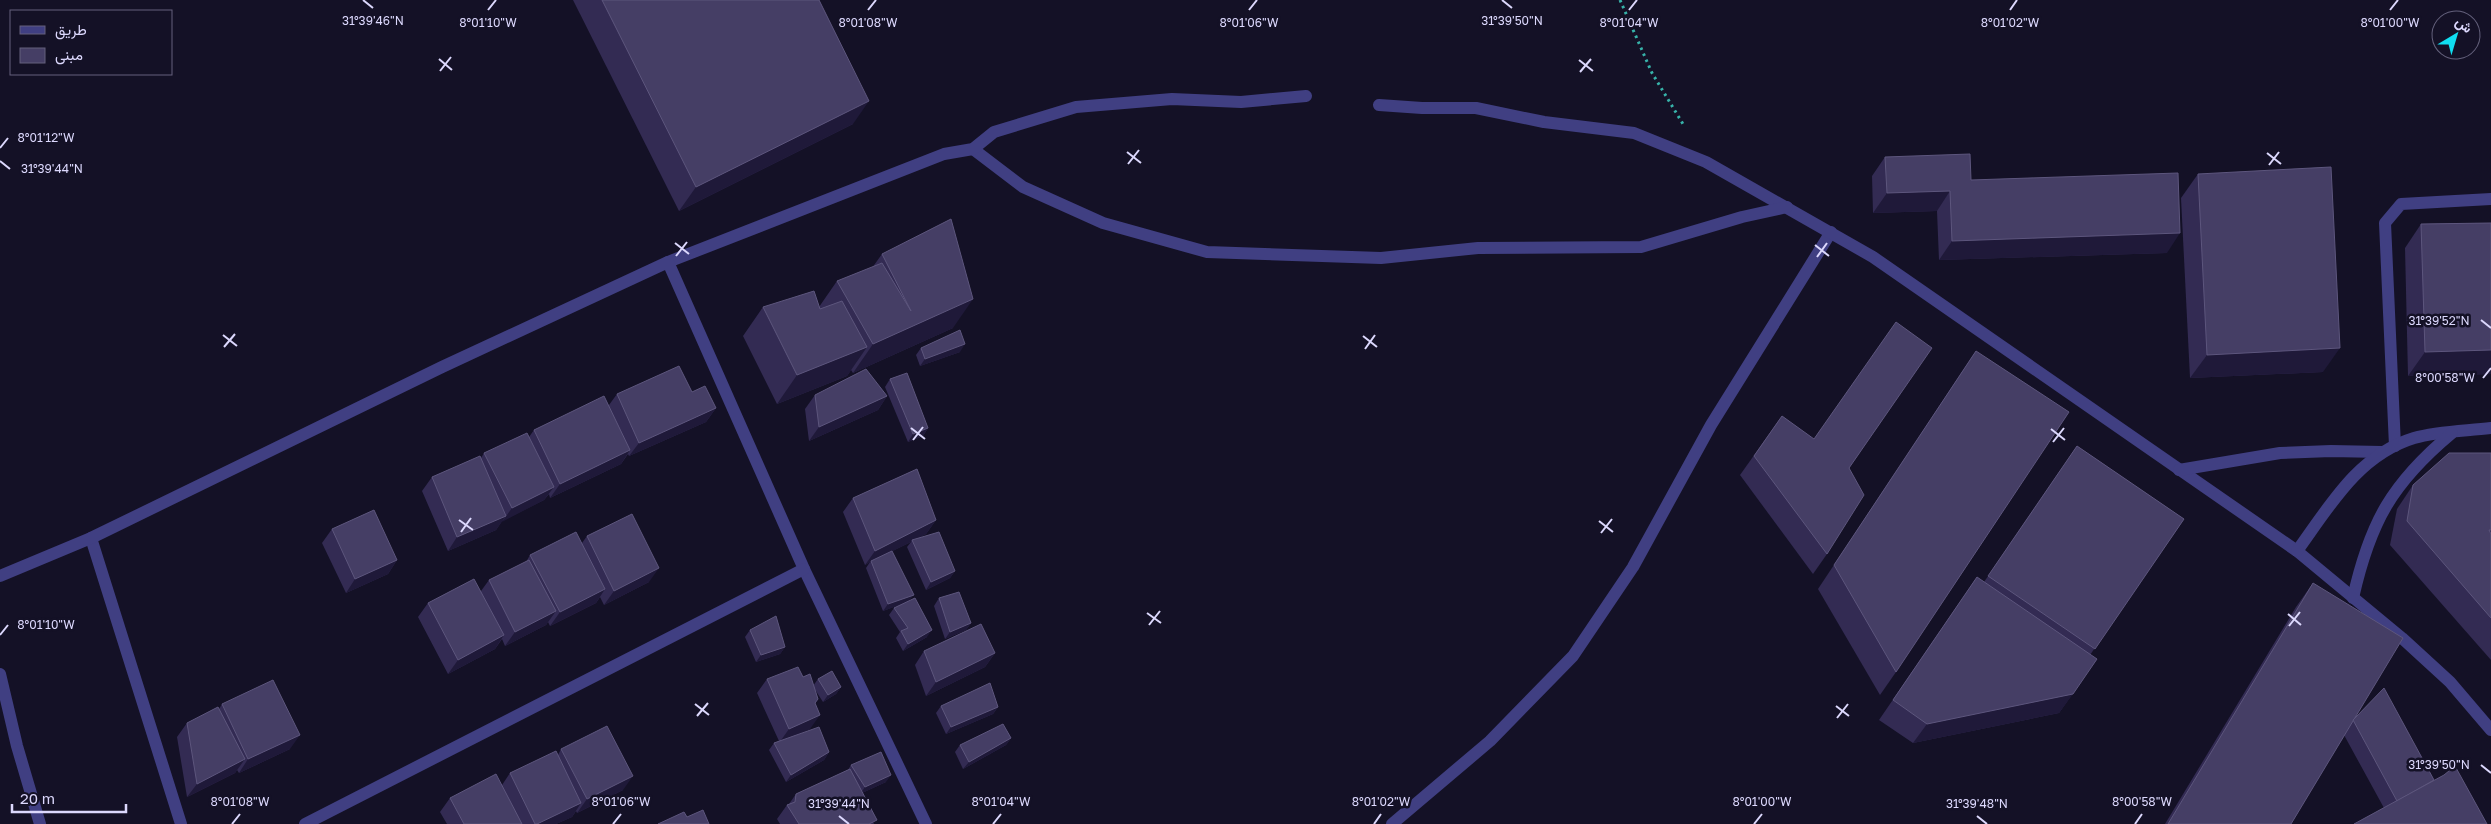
<svg xmlns="http://www.w3.org/2000/svg" width="2491" height="824" font-family="'Golos Text',Vazirmatn,sans-serif">
<style>
.lines{fill:none;stroke-linecap:round;stroke-linejoin:round}
.path{stroke:#37b2a9;stroke-width:3;stroke-dasharray:2.5 4;stroke-linecap:butt}
.lane{stroke:#403f82;stroke-width:12}
.street{stroke:#403f82;stroke-width:12}
.wall{fill:#332b53}
.shaded-wall{fill:#1f1939}
.building{fill:#453e65;stroke:#5d567d}
.ticks{fill:none;stroke:#dcd8fd;stroke-width:2}
.ticks-label{font-size:12px;text-anchor:middle;fill:#dcd8fd;stroke:#141126;stroke-width:5;stroke-linejoin:round;paint-order:stroke}
</style>
<rect width="100%" height="100%" fill="#141126"/>
<g class="lines">
<path class="path" d="M1620 0 1652 73 1683 124"/>
<path class="lane" d="M1392 824 1490 741 1573 656 1633 567 1711 425 1831 232"/>
<g class="street">
<path d="M1379 105 1422 108H1476L1544 122 1634 133 1706 162 1873 257 2297 551 2402 638 2450 682 2491 730"/>
<path d="M973 149 1023 187 1103 223 1207 252 1381 258 1478 248 1641 247 1742 217 1787 207"/>
<path d="M668 262 944 154 973 149 994 132 1076 107 1172 99 1241 102 1306 96"/>
<path d="M2395 446 2385 223 2401 204 2491 199"/>
<path d="M2179 470 2280 453 2331 451 2382 452"/>
<path d="M91 538 181 824"/>
<path d="M2297 551C2329 507 2358 455 2414 438 2438 431 2466 431 2491 428"/>
<path d="M0 576 91 538 442 367 668 262 804 569 926 824"/>
<path d="M2353 598C2370 522 2392 483 2452 433"/>
<path d="M0 674 17 746 40 824"/>
<path d="M305 824 804 569"/>
</g>
</g>
<g class="wall">
<path d="M573 0H819L853 124 679 211Z"/>
<path d="M1885 157 1971 180 2167 253 1939 260 1937 211 1873 213 1872 176Z"/>
<path d="M2198 174 2323 372 2190 378 2181 198Z"/>
<path d="M2491 223V374L2408 376 2405 248 2421 224Z"/>
<path d="M882 254 953 328 853 373 851 370 847 376 777 404 743 336 763 307H819L837 281 872 268Z"/>
<path d="M921 348 960 352 920 366 916 355Z"/>
<path d="M1976 351 1896 672 1880 695 1818 589 1960 375Z"/>
<path d="M890 379 928 428 923 436 908 442 885 387Z"/>
<path d="M692 392 716 408 706 422 629 456 628 454 621 464 550 498 549 494 544 500 502 521 496 530 448 551 422 491 432 477 481 458 484 453 529 437 534 430 609 405 617 394Z"/>
<path d="M815 395 887 396 878 410 809 441 805 409Z"/>
<path d="M1782 416 1849 468 1827 554 1813 574 1740 475Z"/>
<path d="M2077 446 2184 519 2090 655 2097 659 2059 713 1913 743 1879 720 1977 577 1984 582Z"/>
<path d="M2491 453V660L2390 545 2397 509 2413 485Z"/>
<path d="M853 498 936 520 926 534 918 538 955 571 950 578 926 590 907 547 911 542 892 551 909 601 927 637 903 651 896 638 900 632 889 615 894 608 904 603 883 611 866 568 870 562 865 565 843 512Z"/>
<path d="M332 529 397 560 388 574 346 593 322 543Z"/>
<path d="M587 536 649 582 604 605 600 597 596 603 550 626 548 622 546 625 505 646 502 639 495 649 448 674 418 617 428 603 481 591 489 580 526 562 530 555 582 543Z"/>
<path d="M2313 583 2356 717 2487 824 2384 808 2344 735 2291 824H2165L2296 607Z"/>
<path d="M939 598 971 623 966 630 945 639 934 606Z"/>
<path d="M750 630 785 647 780 654 756 662 745 637Z"/>
<path d="M924 651 995 653 985 667 926 696 915 665Z"/>
<path d="M803 677 813 686 818 679 841 687 836 694 823 702 814 688 815 703 810 729 795 735 829 752 824 760 786 782 769 750 774 743 779 741 757 693 767 679Z"/>
<path d="M222 704 290 749 239 773 237 770 235 773 187 797 177 737 187 723 219 709Z"/>
<path d="M941 706 998 707 993 714 946 734 936 713Z"/>
<path d="M1011 738 1006 745 963 769 955 752 960 745Z"/>
<path d="M561 749 623 790 577 813 576 811 572 817 556 824H447L440 812 450 798 502 785 510 773 558 755Z"/>
<path d="M851 765 886 782 862 793 874 824H780L777 819 787 805 789 804 796 794 848 770Z"/>
</g>
<g class="shaded-wall">
<path d="M869 101 853 124 679 211 696 187Z"/>
<path d="M1950 191 1937 211 1873 213 1887 193Z"/>
<path d="M2180 233 2167 253 1939 260 1952 241Z"/>
<path d="M973 299 953 328 853 373 873 344Z"/>
<path d="M965 344 960 352 920 366 925 359Z"/>
<path d="M867 347 847 376 777 404 797 375Z"/>
<path d="M2340 348 2323 372 2190 378 2207 355Z"/>
<path d="M2491 350V374L2408 376 2425 352Z"/>
<path d="M887 396 878 410 809 441 819 427Z"/>
<path d="M716 408 706 422 629 456 639 443Z"/>
<path d="M928 428 923 436 908 442 913 434Z"/>
<path d="M630 450 621 464 550 498 560 484Z"/>
<path d="M554 487 544 500 502 522 512 508Z"/>
<path d="M506 516 496 530 448 551 457 537Z"/>
<path d="M936 520 926 534 913 541 912 540 911 542 865 565 875 551Z"/>
<path d="M397 560 388 574 346 593 355 579Z"/>
<path d="M659 568 649 582 604 605 614 591Z"/>
<path d="M955 571 950 578 926 590 931 582Z"/>
<path d="M605 589 596 603 550 626 560 612Z"/>
<path d="M914 595 908 602 883 611 888 604Z"/>
<path d="M556 611 546 625 505 646 515 632Z"/>
<path d="M971 623 966 630 945 639 950 632Z"/>
<path d="M932 630 927 637 903 651 908 644Z"/>
<path d="M504 635 495 649 448 674 458 660Z"/>
<path d="M785 647 780 654 756 662 761 655Z"/>
<path d="M995 653 985 667 926 696 936 682Z"/>
<path d="M841 687 836 694 823 702 828 695Z"/>
<path d="M2073 694 2059 713 1913 743 1927 724Z"/>
<path d="M998 707 993 714 946 734 951 727Z"/>
<path d="M820 715 810 729 779 743 789 729Z"/>
<path d="M300 735 290 749 239 773 248 759Z"/>
<path d="M1011 738 1006 745 963 769 969 762Z"/>
<path d="M829 752 824 760 786 782 791 775Z"/>
<path d="M245 759 235 773 187 797 197 784Z"/>
<path d="M891 775 886 782 860 794 865 787Z"/>
<path d="M633 776 623 790 577 813 587 799Z"/>
<path d="M581 803 572 817 556 824H537Z"/>
</g>
<g class="building">
<path d="M602 0H819L869 101 696 187Z"/>
<path d="M1970 154 1971 180 2178 173 2180 233 1952 241 1950 191 1887 193 1885 157Z"/>
<path d="M2331 167 2340 348 2207 355 2198 174Z"/>
<path d="M951 219 973 299 873 344 837 281 882 263 911 311 882 254Z"/>
<path d="M2491 223V350L2425 352 2421 224Z"/>
<path d="M814 291 820 309 842 301 867 347 797 375 763 307Z"/>
<path d="M1896 322 1932 348 1849 468 1864 495 1827 554 1754 456 1782 416 1814 439Z"/>
<path d="M960 330 965 344 925 359 921 348Z"/>
<path d="M1976 351 2069 412 1896 672 1834 565Z"/>
<path d="M679 366 692 392 705 386 716 408 639 443 617 394Z"/>
<path d="M866 369 887 396 819 427 815 395Z"/>
<path d="M907 373 928 428 913 434 890 379Z"/>
<path d="M604 396 630 450 560 484 534 430Z"/>
<path d="M527 433 554 487 512 508 484 453Z"/>
<path d="M2077 446 2184 519 2095 649 1988 576Z"/>
<path d="M2449 453H2491V530H2489L2491 534V618L2407 521 2413 485Z"/>
<path d="M480 456 506 516 457 537 432 477Z"/>
<path d="M917 469 936 520 875 551 853 498Z"/>
<path d="M374 510 397 560 355 579 332 529Z"/>
<path d="M632 514 659 568 614 591 587 536Z"/>
<path d="M576 532 605 589 560 612 530 555Z"/>
<path d="M939 532 955 571 931 582 912 540Z"/>
<path d="M892 551 914 595 888 604 871 561Z"/>
<path d="M529 560 556 611 515 632 489 580Z"/>
<path d="M1977 577 2097 659 2073 694 1927 724 1893 700Z"/>
<path d="M474 579 504 635 458 660 428 603Z"/>
<path d="M2313 583 2403 638 2291 824H2168Z"/>
<path d="M959 592 971 623 950 632 939 598Z"/>
<path d="M915 598 932 630 908 644 901 631 908 628 894 608Z"/>
<path d="M776 616 785 647 761 655 750 630Z"/>
<path d="M981 624 995 653 936 682 924 651Z"/>
<path d="M798 667 803 677 810 674 818 699 815 703 820 715 789 729 767 679Z"/>
<path d="M832 671 841 687 828 695 818 679Z"/>
<path d="M273 680 300 735 248 759 222 704Z"/>
<path d="M990 683 998 707 951 727 941 706Z"/>
<path d="M2384 688 2434 780 2397 801 2353 720 2356 717Z"/>
<path d="M218 707 245 759 197 784 187 723Z"/>
<path d="M1003 724 1011 738 969 762 960 745Z"/>
<path d="M607 726 633 776 587 799 561 749Z"/>
<path d="M819 727 829 752 791 775 774 743Z"/>
<path d="M556 751 581 803 537 824H535L510 773Z"/>
<path d="M881 752 891 775 865 787 851 765Z"/>
<path d="M2455 766 2487 824H2354L2444 775Z"/>
<path d="M850 769 877 820 869 824H799L787 805 795 802 796 794Z"/>
<path d="M496 774 522 824H464L450 798Z"/>
<path d="M703 810 709 824H658L684 812 687 817Z"/>
</g>
<path class="ticks" d="M363 0 373 8M1502 0 1512 8M488 10 496 0M868 10 876 0M1249 10 1257 0M1629 10 1637 0M2010 10 2017 0M2390 10 2398 0M439 59 452 70M1579 60 1593 71M440 71 451 57M1580 72 1591 59M0 148 8 138M1127 152 1141 163M2267 153 2281 164M0 161 10 169M1128 164 1139 150M2269 165 2279 152M675 243 689 254M1815 245 1829 256M676 256 687 242M1817 257 1827 243M2481 320 2491 328M223 335 237 346M1363 336 1377 347M224 347 235 334M1365 349 1375 335M2483 378 2491 368M911 428 925 439M2051 429 2065 440M913 440 923 427M2053 442 2064 428M459 520 473 530M1599 521 1613 532M461 532 471 518M1601 533 1612 519M1147 613 1161 623M2288 614 2301 625M1149 625 1160 611M2289 626 2300 612M0 635 8 625M695 704 709 715M1836 706 1849 716M697 716 708 703M1837 718 1848 704M2481 765 2491 773M839 816 849 824M1977 816 1987 824M232 824 240 814M613 824 621 814M993 824 1001 814M1374 824 1381 814M1754 824 1762 814M2135 824 2142 814"/>
<g class="ticks-label">
<text x="373" y="25">31°39'46"N</text>
<text x="1512" y="25">31°39'50"N</text>
<text x="488" y="27">8°01'10"W</text>
<text x="868" y="27">8°01'08"W</text>
<text x="1249" y="27">8°01'06"W</text>
<text x="1629" y="27">8°01'04"W</text>
<text x="2390" y="27">8°01'00"W</text>
<text x="2010" y="27">8°01'02"W</text>
<text x="46" y="142">8°01'12"W</text>
<text x="52" y="173">31°39'44"N</text>
<text x="2439" y="325">31°39'52"N</text>
<text x="2445" y="382">8°00'58"W</text>
<text x="46" y="629">8°01'10"W</text>
<text x="2439" y="769">31°39'50"N</text>
<text x="240" y="806">8°01'08"W</text>
<text x="621" y="806">8°01'06"W</text>
<text x="1001" y="806">8°01'04"W</text>
<text x="1381" y="806">8°01'02"W</text>
<text x="1762" y="806">8°01'00"W</text>
<text x="2142" y="806">8°00'58"W</text>
<text x="839" y="808">31°39'44"N</text>
<text x="1977" y="808">31°39'48"N</text>
</g>
<rect x="10" y="10" width="162" height="65" fill="#141126" stroke="#64617c"/>
<rect x="20" y="26" width="25" height="8" fill="#403f82" stroke="#64617c"/>
<text x="55" y="35" font-size="15" fill="#dcd8fd">طريق</text>
<rect x="20" y="48" width="25" height="15" fill="#453e65" stroke="#64617c"/>
<text x="55" y="60" font-size="15" fill="#dcd8fd">مبنى</text>
<g transform="translate(2456 35) rotate(38)"><circle r="24" fill="#141126" stroke="#64617c"/>
<path d="M0-4L9 19L0 12L-9 19Z" fill="#10def1"/>
<text y="-8" font-size="14" font-weight="bold" text-anchor="middle" fill="#dcd8fd">ش</text>
</g>
<path d="M12 804v8h114v-8" fill="none" stroke="#dcd8fd" stroke-width="2.5"/>
<text x="20" y="804" font-size="15" fill="#dcd8fd" stroke="#141126" stroke-width="4" paint-order="stroke">20 m</text>
</svg>
